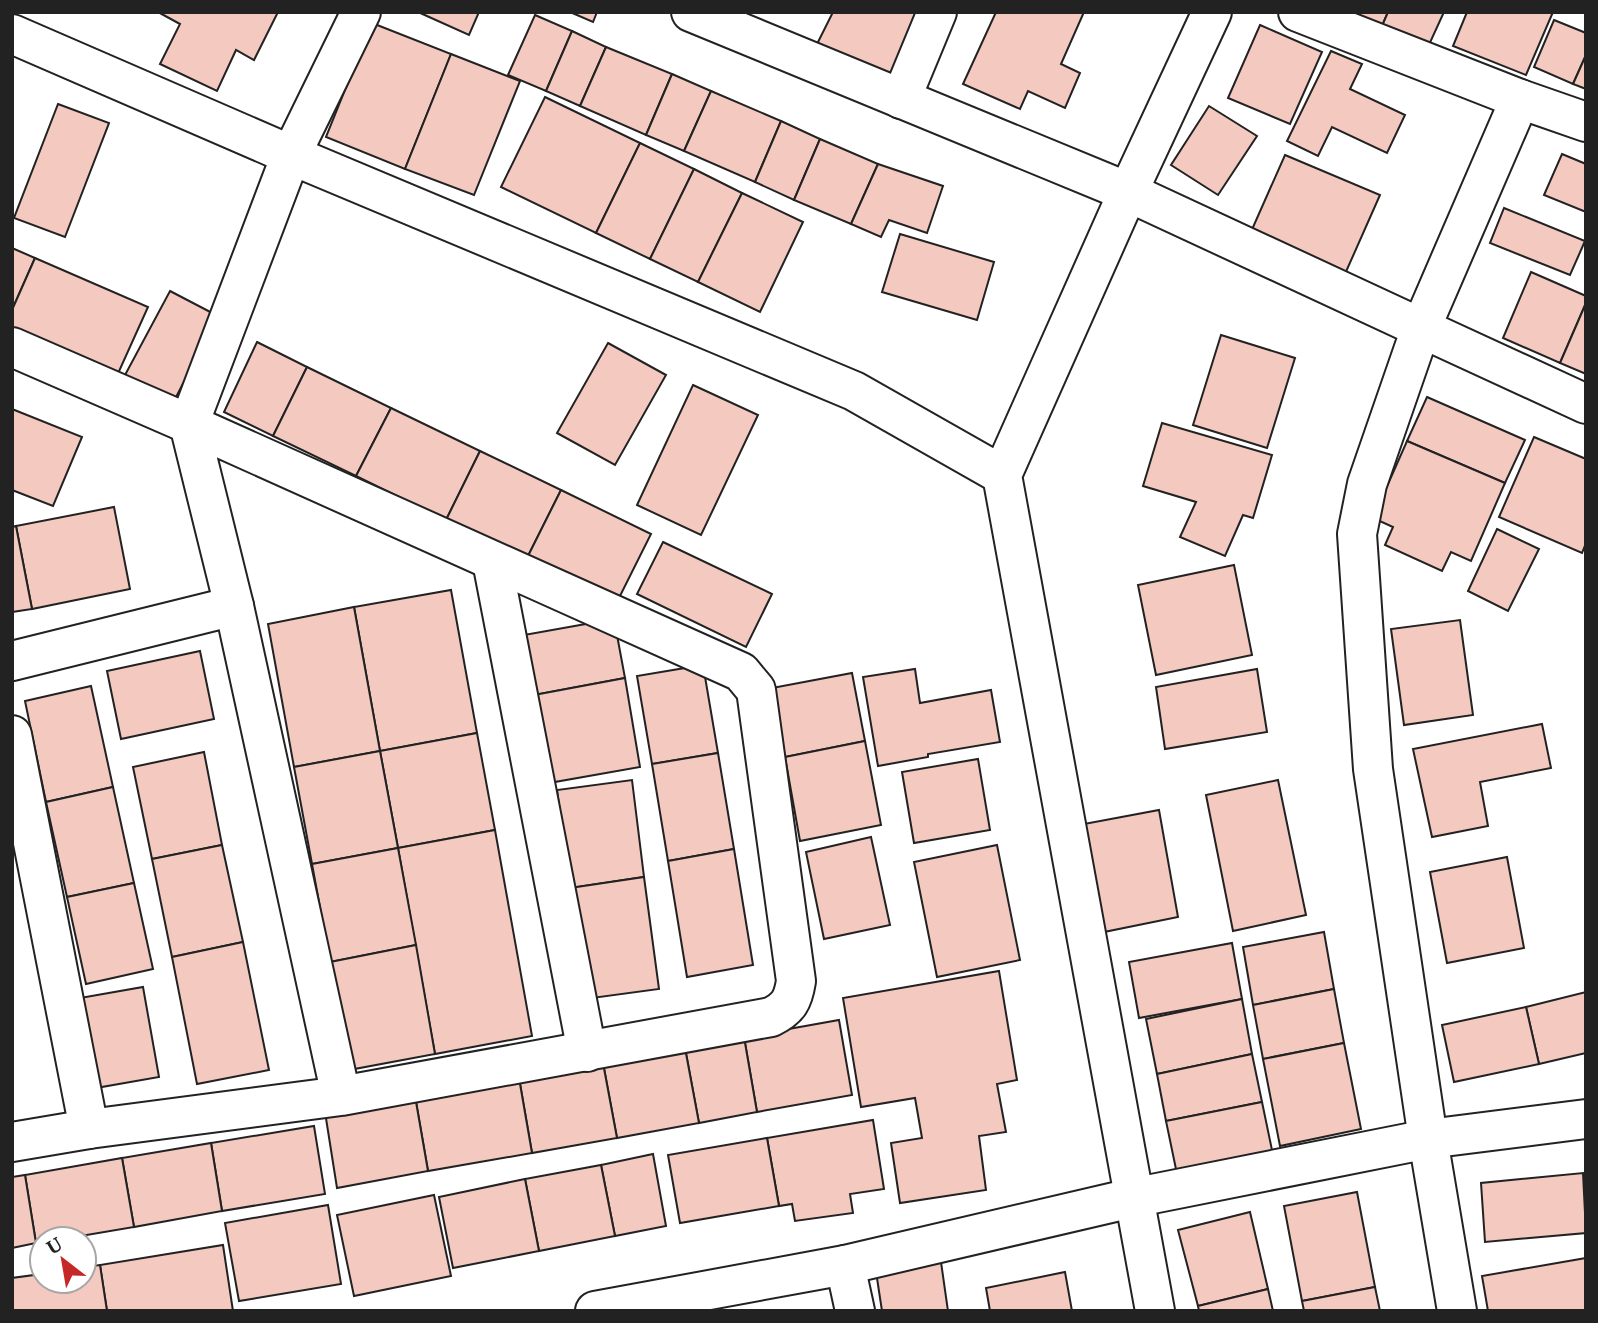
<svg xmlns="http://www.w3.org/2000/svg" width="1598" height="1323" font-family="'IBM Plex Serif',serif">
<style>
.building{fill:#f3c9c0;stroke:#222;stroke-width:2}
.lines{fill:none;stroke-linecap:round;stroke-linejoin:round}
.minor-casing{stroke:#222;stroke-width:42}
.minor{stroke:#fff;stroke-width:38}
</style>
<rect width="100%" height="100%" fill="#fff"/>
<g class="building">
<path d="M158 12H278L254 60 236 50 217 91 160 64 180 24Z"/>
<path d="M418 12H479L469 35Z"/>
<path d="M570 12H597L593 22Z"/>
<path d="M833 12H926L892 80 817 44Z"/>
<path d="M996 12H1084L1061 64 1080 73 1065 108 1028 91 1020 109 963 84Z"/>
<path d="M1352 12H1388L1382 26Z"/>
<path d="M1388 12H1444L1428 47 1382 26Z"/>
<path d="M1467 12H1553L1526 75 1453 46Z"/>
<path d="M535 15 572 31 546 91 508 75Z"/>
<path d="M1554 20 1586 33V55L1573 84 1534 67Z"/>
<path d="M372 23 451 54 405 169 326 137Z"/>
<path d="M1260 25 1322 52 1290 124 1228 98Z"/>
<path d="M572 31 606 47 580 106 546 91Z"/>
<path d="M606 47 672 74 646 135 580 106Z"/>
<path d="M1331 51 1362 64 1350 89 1405 115 1387 153 1332 127 1318 156 1287 141Z"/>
<path d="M451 54 520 81 474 195 405 169Z"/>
<path d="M1586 55V89L1573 84Z"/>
<path d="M672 74 711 91 684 151 646 135Z"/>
<path d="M711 91 781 121 755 182 684 151Z"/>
<path d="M545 97 640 143 596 233 501 187Z"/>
<path d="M58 104 109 123 65 237 14 218Z"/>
<path d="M1209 106 1257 136 1218 195 1171 165Z"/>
<path d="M781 121 820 139 794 200 755 182Z"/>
<path d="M820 139 878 164 851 224 794 200Z"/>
<path d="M640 143 694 169 650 259 596 233Z"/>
<path d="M1562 154 1586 164V212L1544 195Z"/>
<path d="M1285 155 1380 195 1345 274 1250 234Z"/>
<path d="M878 164 943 186 927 233 889 220 881 237 851 224Z"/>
<path d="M694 169 742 193 698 282 650 259Z"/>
<path d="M742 193 803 222 760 312 698 282Z"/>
<path d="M1504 208 1585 241 1570 275 1490 243Z"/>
<path d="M900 234 994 262 977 320 882 292Z"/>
<path d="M12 248 35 258 12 310Z"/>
<path d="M35 258 148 307 116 378 12 333V310Z"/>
<path d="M1531 272 1586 296V303L1560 363 1503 338Z"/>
<path d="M170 291 218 316 174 401 125 375Z"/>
<path d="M1586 303V374L1560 363Z"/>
<path d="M1221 335 1295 358 1267 448 1193 425Z"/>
<path d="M257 342 307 367 273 436 224 412Z"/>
<path d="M608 343 666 375 615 465 557 433Z"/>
<path d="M307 367 391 408 356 476 273 436Z"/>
<path d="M693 385 758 415 701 535 637 505Z"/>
<path d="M1427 397 1525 440 1505 483 1407 441Z"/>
<path d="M391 408 480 451 446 520 356 476Z"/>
<path d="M12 409 82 437 53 506 12 490Z"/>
<path d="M1162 423 1272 455 1253 518 1243 515 1225 556 1180 537 1196 502 1143 486Z"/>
<path d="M1534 437 1586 459V543L1582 553 1499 517Z"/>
<path d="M1407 441 1505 483 1471 561 1451 552 1442 571 1385 545 1393 527 1373 518Z"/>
<path d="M480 451 561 490 526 560 446 520Z"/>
<path d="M561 490 651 534 616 604 526 560Z"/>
<path d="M114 507 130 589 32 609 16 526Z"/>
<path d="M16 526 32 609 12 612V527Z"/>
<path d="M1497 529 1539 549 1508 611 1468 591Z"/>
<path d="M663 542 772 594 746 647 637 594Z"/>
<path d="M1234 565 1252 655 1156 675 1138 585Z"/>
<path d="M451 590 477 733 380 751 354 607Z"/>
<path d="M354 607 380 751 294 767 268 624Z"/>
<path d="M614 619 625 678 534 695 524 635Z"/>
<path d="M1460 620 1473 715 1404 725 1391 629Z"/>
<path d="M200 651 214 719 121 739 107 671Z"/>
<path d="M703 665 718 753 652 764 637 676Z"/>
<path d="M915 669 920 703 991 690 1000 742 928 754V757L878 766 863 677Z"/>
<path d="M1257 669 1267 732 1165 749 1156 687Z"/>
<path d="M852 673 865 741 785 757 772 688Z"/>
<path d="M625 678 640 767 549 783 534 695Z"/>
<path d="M91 686 113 787 46 802 25 701Z"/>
<path d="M1542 724 1551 768 1480 782 1488 826 1432 837 1413 749Z"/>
<path d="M477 733 495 830 398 848 380 751Z"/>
<path d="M865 741 881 825 800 841 785 757Z"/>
<path d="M380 751 398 848 312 864 294 767Z"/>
<path d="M204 752 222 845 152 859 133 767Z"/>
<path d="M718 753 734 849 668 861 652 764Z"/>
<path d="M978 759 990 830 914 843 902 772Z"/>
<path d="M632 780 644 877 570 888 557 790Z"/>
<path d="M1278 780 1306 915 1233 931 1206 795Z"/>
<path d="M113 787 134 883 67 897 46 802Z"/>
<path d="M1159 810 1178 917 1104 932 1084 824Z"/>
<path d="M495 830 532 1036 435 1054 398 848Z"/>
<path d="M871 837 890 925 824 939 806 852Z"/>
<path d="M222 845 243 942 172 957 152 859Z"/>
<path d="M997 845 1020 960 937 977 914 862Z"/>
<path d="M398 848 416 945 330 962 312 864Z"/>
<path d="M734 849 753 965 687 977 668 861Z"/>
<path d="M1507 857 1524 948 1447 963 1430 872Z"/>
<path d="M644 877 659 989 585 999 570 888Z"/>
<path d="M134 883 153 969 86 984 67 897Z"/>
<path d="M1324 932 1334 989 1253 1005 1243 947Z"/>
<path d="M243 942 269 1070 197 1084 172 957Z"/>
<path d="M1232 943 1242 999 1139 1018 1129 962Z"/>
<path d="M416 945 435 1054 349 1070 330 962Z"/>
<path d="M999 971 1017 1080 997 1084 1006 1132 979 1136 986 1190 900 1203 891 1143 922 1138 915 1098 861 1107 843 998Z"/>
<path d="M143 987 159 1077 96 1088 80 998Z"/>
<path d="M1334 989 1344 1043 1263 1059 1253 1005Z"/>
<path d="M1586 992V1053L1539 1064 1526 1007Z"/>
<path d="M1242 999 1252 1054 1157 1074 1146 1019Z"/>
<path d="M1526 1007 1539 1064 1454 1082 1442 1025Z"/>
<path d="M839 1020 852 1095 757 1112 744 1037Z"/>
<path d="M744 1037 757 1112 699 1123 685 1048Z"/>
<path d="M1344 1043 1361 1129 1280 1146 1263 1059Z"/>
<path d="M685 1048 699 1123 617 1138 603 1063Z"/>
<path d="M1252 1054 1262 1102 1166 1121 1157 1074Z"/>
<path d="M603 1063 617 1138 532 1153 519 1078Z"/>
<path d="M519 1078 532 1153 428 1171 415 1096Z"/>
<path d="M415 1096 428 1171 337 1188 325 1112Z"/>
<path d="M1262 1102 1273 1155 1177 1174 1166 1121Z"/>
<path d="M873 1120 884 1189 850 1194 853 1213 795 1221 792 1204 779 1206 767 1138Z"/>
<path d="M314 1126 325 1194 222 1211 211 1143Z"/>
<path d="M767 1138 779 1206 680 1223 668 1155Z"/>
<path d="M211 1143 222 1211 134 1227 122 1158Z"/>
<path d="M653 1154 666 1226 615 1236 601 1165Z"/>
<path d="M122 1158 134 1227 63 1239H42V1242L36 1243 25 1175Z"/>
<path d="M601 1165 615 1236 539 1251 525 1179Z"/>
<path d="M1583 1173 1586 1233 1485 1242 1481 1183Z"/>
<path d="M25 1175 36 1243 12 1248V1177Z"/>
<path d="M525 1179 539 1251 453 1268 439 1197Z"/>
<path d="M1357 1192 1375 1287 1302 1301 1284 1206Z"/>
<path d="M434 1195 451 1276 354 1296 337 1215Z"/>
<path d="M328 1205 341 1284 239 1301 225 1223Z"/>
<path d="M1250 1212 1268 1289 1198 1306 1178 1230Z"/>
<path d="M223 1245 233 1311H107L100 1265Z"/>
<path d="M940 1255 948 1311H882L875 1265Z"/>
<path d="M1586 1258V1311H1488L1482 1276Z"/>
<path d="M100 1265 107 1311H12V1278L42 1274V1281H84V1267Z"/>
<path d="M1065 1272 1072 1311H990L986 1288Z"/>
<path d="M1375 1287 1380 1311H1304L1302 1301Z"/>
<path d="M1268 1289 1273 1311H1199L1198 1306Z"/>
</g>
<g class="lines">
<defs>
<g id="minor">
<path d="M691 12 1128 192 1421 328 1367 484 1357 534 1373 769 1428 1139 1457 1311"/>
<path d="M1298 12 1520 99 1421 328 1586 404"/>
<path d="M12 34 291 155 854 391 1002 475"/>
<path d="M901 99 937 12"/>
<path d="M1520 99 1586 122"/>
<path d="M12 347 189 424 291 155 361 12"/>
<path d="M492 561 587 1052"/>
<path d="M12 661 234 606"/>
<path d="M12 735 89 1129"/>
<path d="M12 1142 89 1129 341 1096 771 1017C789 1008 793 1000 796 981L756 690 741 672 189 424 234 606 341 1096"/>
<path d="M845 1265 855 1311"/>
<path d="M595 1311 845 1265 1132 1198 1428 1139 1586 1119"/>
<path d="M1155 1311 1002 475 1128 192 1212 12"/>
</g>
</defs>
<use href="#minor" class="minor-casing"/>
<use href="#minor" class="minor"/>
</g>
<rect width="1598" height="1323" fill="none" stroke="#222222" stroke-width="28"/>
<g transform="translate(63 1260) rotate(329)"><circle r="33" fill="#ffffff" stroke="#a7a7a7" stroke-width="2"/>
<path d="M0-5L12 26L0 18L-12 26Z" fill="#c62828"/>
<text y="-10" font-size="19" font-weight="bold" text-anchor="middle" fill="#222222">U</text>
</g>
</svg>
